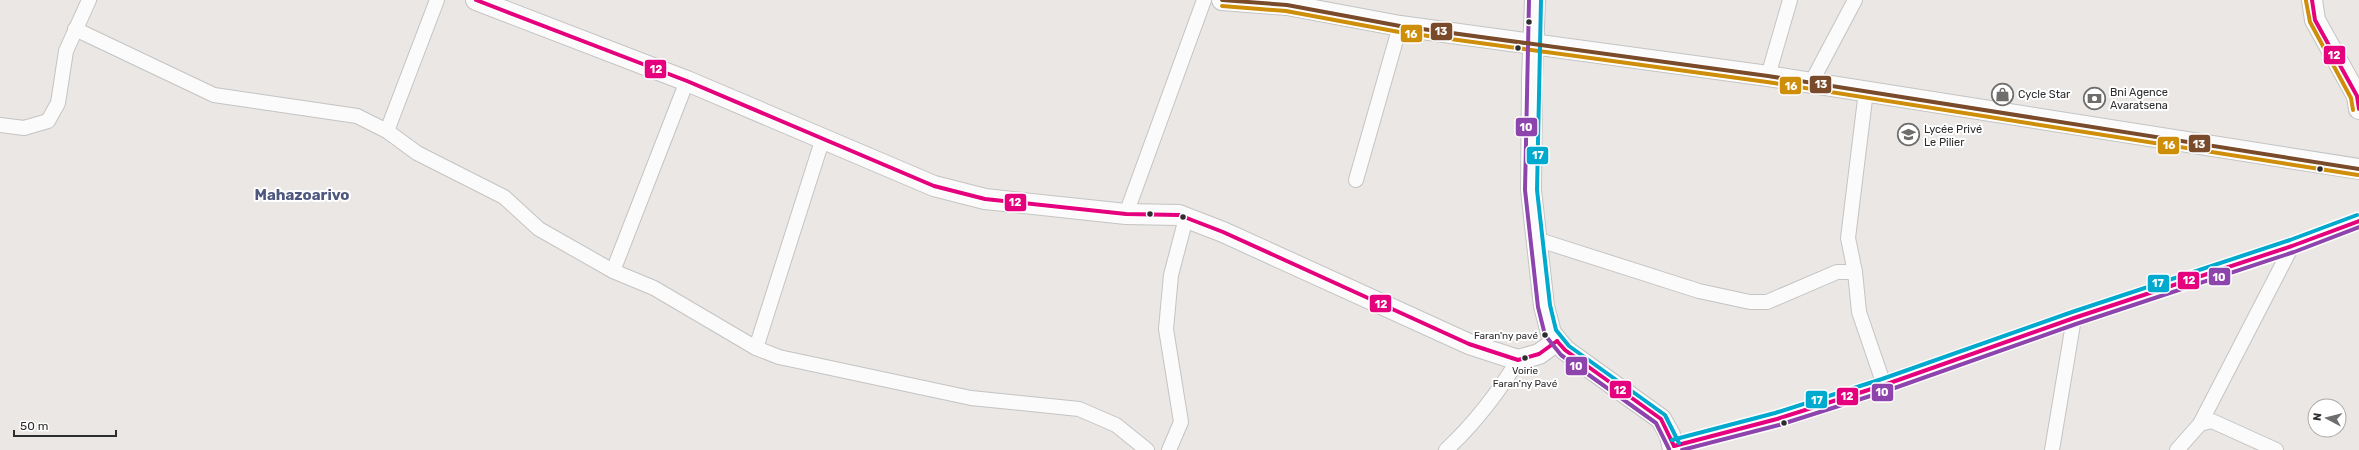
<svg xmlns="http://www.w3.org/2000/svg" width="2359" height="450" font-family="Rubik,sans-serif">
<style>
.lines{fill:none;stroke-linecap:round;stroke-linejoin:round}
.street-casing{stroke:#c4c4c4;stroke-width:16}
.secondary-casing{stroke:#c4c4c4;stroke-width:22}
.street{stroke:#fcfbfb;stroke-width:14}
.secondary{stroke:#fcfbfb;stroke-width:20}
.bus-1-casing{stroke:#fff;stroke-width:7}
.bus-2-casing{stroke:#fff;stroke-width:7}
.bus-3-casing{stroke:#fff;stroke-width:7}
.bus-4-casing{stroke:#fff;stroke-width:7}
.bus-5-casing{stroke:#fff;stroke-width:7}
.bus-1{stroke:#e5007d;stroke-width:4}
.bus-2{stroke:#cf8e09;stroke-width:4}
.bus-3{stroke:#8e44ad;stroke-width:4}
.bus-4{stroke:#00a9ce;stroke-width:4}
.bus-5{stroke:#7a4b2a;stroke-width:4}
.bus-dot{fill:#2d2d2d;stroke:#fff;stroke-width:1.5}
.labels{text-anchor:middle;stroke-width:4;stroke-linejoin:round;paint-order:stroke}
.bus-label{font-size:10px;fill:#2d2d2d;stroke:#fff;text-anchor:end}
.poi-label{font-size:11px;fill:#2d2d2d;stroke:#fff;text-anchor:start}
.district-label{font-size:15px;font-weight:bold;fill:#4e577e;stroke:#fff}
.line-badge{stroke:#fff;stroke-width:1.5}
.badge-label{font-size:11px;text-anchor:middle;font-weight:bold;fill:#fff}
</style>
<rect width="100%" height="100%" fill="#eae7e4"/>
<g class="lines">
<defs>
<g id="street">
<path d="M437 0 387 131 417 153 504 197 539 229 613 271 654 288 756 348 779 357 971 398 1079 409 1116 425 1147 450"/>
<path d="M75 29 214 95 357 116 387 131"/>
<path d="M1768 76 1790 0"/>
<path d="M1811 83 1855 0"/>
<path d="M1866 91 1848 238 1855 272 1859 312 1884 385"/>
<path d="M0 125 24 128 48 121 58 103 66 51 89 0"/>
<path d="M1356 180 1400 26"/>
<path d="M1126 214 1204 0"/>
<path d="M1536 239 1699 291 1750 302H1767L1837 272H1855"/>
<path d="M613 271 687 81"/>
<path d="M756 348 823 138"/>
<path d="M2200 424 2212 421 2276 450"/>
<path d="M1674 446 1777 419 1884 385 2074 318 2292 246 2359 221"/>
<path d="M1169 450 1181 422 1166 329 1171 275 1186 218"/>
<path d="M1446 450C1474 424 1498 393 1518 360"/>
<path d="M2052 450 2074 318"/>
<path d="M2177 450 2200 424 2292 246"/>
</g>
<g id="secondary">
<path d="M476 0 687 81 934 186 985 199 1126 214 1179 215 1223 232 1469 344 1518 360 1539 354 1557 341"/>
<path d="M1222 0 1287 5 1400 26 1768 76 2359 169"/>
<path d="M1535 0 1532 78 1531 190 1544 306 1551 333 1565 350 1661 419 1670 435 1673 450"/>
<path d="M2312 0 2315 20 2357 96 2359 109"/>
</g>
</defs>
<use href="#street" class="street-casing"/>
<use href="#secondary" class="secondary-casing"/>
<use href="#street" class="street"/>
<use href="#secondary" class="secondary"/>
<defs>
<g id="bus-1">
<path d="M476 0 687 81 934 186 985 199 1126 214 1179 215 1223 232 1469 344 1518 360 1539 354 1557 341"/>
<path d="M2312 0 2315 20 2357 96 2359 109"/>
<path d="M1557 341 1565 350 1661 419 1674 446"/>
<path d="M1674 446 1777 419 1884 385 2074 318 2292 246 2359 221"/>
</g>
<g id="bus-2">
<path d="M2306 1 2310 22 2351 98 2353 110"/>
<path d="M1222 6 1286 11 1399 32 1767 82 2358 175"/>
</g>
<g id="bus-3">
<path d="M1529 0 1525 190 1538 307 1545 335 1561 355 1656 423 1669 449"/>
<path d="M1682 450 1779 425 1886 391 2076 324 2294 252 2359 227"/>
</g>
<g id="bus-4">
<path d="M1541 0 1537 190 1550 305 1556 330 1569 346 1665 415 1679 443"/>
<path d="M1672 440 1775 413 1882 379 2072 312 2290 240 2357 215"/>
</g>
<path id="bus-5" d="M1222 0 1287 5 1400 26 1768 76 2359 169"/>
</defs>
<use href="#bus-1" class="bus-1-casing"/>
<use href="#bus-2" class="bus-2-casing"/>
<use href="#bus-3" class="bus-3-casing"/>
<use href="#bus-4" class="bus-4-casing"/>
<use href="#bus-5" class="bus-5-casing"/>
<use href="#bus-1" class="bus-1"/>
<use href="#bus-2" class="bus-2"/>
<use href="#bus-3" class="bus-3"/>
<use href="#bus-4" class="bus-4"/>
<use href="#bus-5" class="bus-5"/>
</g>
<defs>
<symbol id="shop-ring" viewBox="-11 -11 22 22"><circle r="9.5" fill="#fff" stroke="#6f6e6d" stroke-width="1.5"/><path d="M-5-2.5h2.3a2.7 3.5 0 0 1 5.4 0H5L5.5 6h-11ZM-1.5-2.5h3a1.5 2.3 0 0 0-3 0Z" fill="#6f6e6d"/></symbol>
<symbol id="bank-ring" viewBox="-11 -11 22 22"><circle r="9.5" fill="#fff" stroke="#6f6e6d" stroke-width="1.5"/><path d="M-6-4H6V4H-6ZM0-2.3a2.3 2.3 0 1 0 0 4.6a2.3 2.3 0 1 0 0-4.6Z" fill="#6f6e6d"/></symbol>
<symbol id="school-ring" viewBox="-11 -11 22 22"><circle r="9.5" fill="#fff" stroke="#6f6e6d" stroke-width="1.5"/><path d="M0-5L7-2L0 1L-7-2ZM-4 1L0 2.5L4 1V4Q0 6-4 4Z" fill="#6f6e6d"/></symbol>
</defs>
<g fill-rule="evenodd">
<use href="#shop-ring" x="1990" y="82" width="25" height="25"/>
<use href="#bank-ring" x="2082" y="86" width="25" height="25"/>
<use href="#school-ring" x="1896" y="122" width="25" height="25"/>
</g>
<g class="bus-dot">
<circle cx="1529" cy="22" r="3.5"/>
<circle cx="1518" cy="48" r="3.5"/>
<circle cx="2320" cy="169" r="3.5"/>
<circle cx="1150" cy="214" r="3.5"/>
<circle cx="1183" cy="217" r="3.5"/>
<circle cx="1545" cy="335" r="3.5"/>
<circle cx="1525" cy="358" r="3.5"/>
<circle cx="1784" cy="423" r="3.5"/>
</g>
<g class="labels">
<g class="bus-label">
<text x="1538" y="339">Faran'ny pavé</text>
<text x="1525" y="374" text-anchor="middle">Voirie<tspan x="1525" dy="13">Faran'ny Pavé</tspan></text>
</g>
<g class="poi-label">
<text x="2110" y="96">Bni Agence<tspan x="2110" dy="13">Avaratsena</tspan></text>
<text x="2018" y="98">Cycle Star</text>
<text x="1924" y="133">Lycée Privé<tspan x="1924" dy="13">Le Pilier</tspan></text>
</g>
<g class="district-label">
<text x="302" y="200">Mahazoarivo</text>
</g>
</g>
<g class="line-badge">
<rect x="1430" y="22" width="23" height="19" rx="4" fill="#7a4b2a"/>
<rect x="1400" y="24" width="23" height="19" rx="4" fill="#cf8e09"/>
<rect x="2323" y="45" width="23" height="20" rx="4" fill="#e5007d"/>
<rect x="644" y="59" width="23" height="20" rx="4" fill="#e5007d"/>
<rect x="1809" y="75" width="23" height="19" rx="4" fill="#7a4b2a"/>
<rect x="1779" y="76" width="23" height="19" rx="4" fill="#cf8e09"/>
<rect x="1515" y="117" width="23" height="20" rx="4" fill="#8e44ad"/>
<rect x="2188" y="134" width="23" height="19" rx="4" fill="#7a4b2a"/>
<rect x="2157" y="136" width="23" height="19" rx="4" fill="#cf8e09"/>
<rect x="1526" y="146" width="23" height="19" rx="4" fill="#00a9ce"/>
<rect x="1004" y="193" width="23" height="19" rx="4" fill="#e5007d"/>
<rect x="2208" y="267" width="23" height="19" rx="4" fill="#8e44ad"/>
<rect x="2177" y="271" width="23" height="19" rx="4" fill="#e5007d"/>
<rect x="2147" y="274" width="23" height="19" rx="4" fill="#00a9ce"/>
<rect x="1369" y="294" width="23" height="19" rx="4" fill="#e5007d"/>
<rect x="1565" y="356" width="23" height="20" rx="4" fill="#8e44ad"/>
<rect x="1609" y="380" width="23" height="19" rx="4" fill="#e5007d"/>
<rect x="1871" y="383" width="23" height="19" rx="4" fill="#8e44ad"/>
<rect x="1836" y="387" width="23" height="19" rx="4" fill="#e5007d"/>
<rect x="1805" y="390" width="23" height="19" rx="4" fill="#00a9ce"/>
</g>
<g class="badge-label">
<text x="1441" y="35">13</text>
<text x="1411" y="38">16</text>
<text x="2334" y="59">12</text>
<text x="656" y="73">12</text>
<text x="1821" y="88">13</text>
<text x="1791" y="90">16</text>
<text x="1526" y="131">10</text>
<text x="2199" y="148">13</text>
<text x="2169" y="149">16</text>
<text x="1538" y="159">17</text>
<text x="1015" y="206">12</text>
<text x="2219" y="281">10</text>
<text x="2189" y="284">12</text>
<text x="2158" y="287">17</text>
<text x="1381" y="308">12</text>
<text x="1576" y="370">10</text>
<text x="1620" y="394">12</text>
<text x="1882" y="396">10</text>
<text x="1847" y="400">12</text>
<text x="1817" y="404">17</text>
</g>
<g transform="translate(2327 418) rotate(277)"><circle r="19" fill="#ffffff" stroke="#ababab"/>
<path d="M0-3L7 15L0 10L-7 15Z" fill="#6f6e6d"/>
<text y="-6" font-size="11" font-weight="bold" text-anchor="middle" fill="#2d2d2d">N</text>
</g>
<path d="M14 430v6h102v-6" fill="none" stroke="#2d2d2d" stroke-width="2"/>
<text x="20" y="430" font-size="12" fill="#2d2d2d" stroke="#ffffff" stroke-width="3" paint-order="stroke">50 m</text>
</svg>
